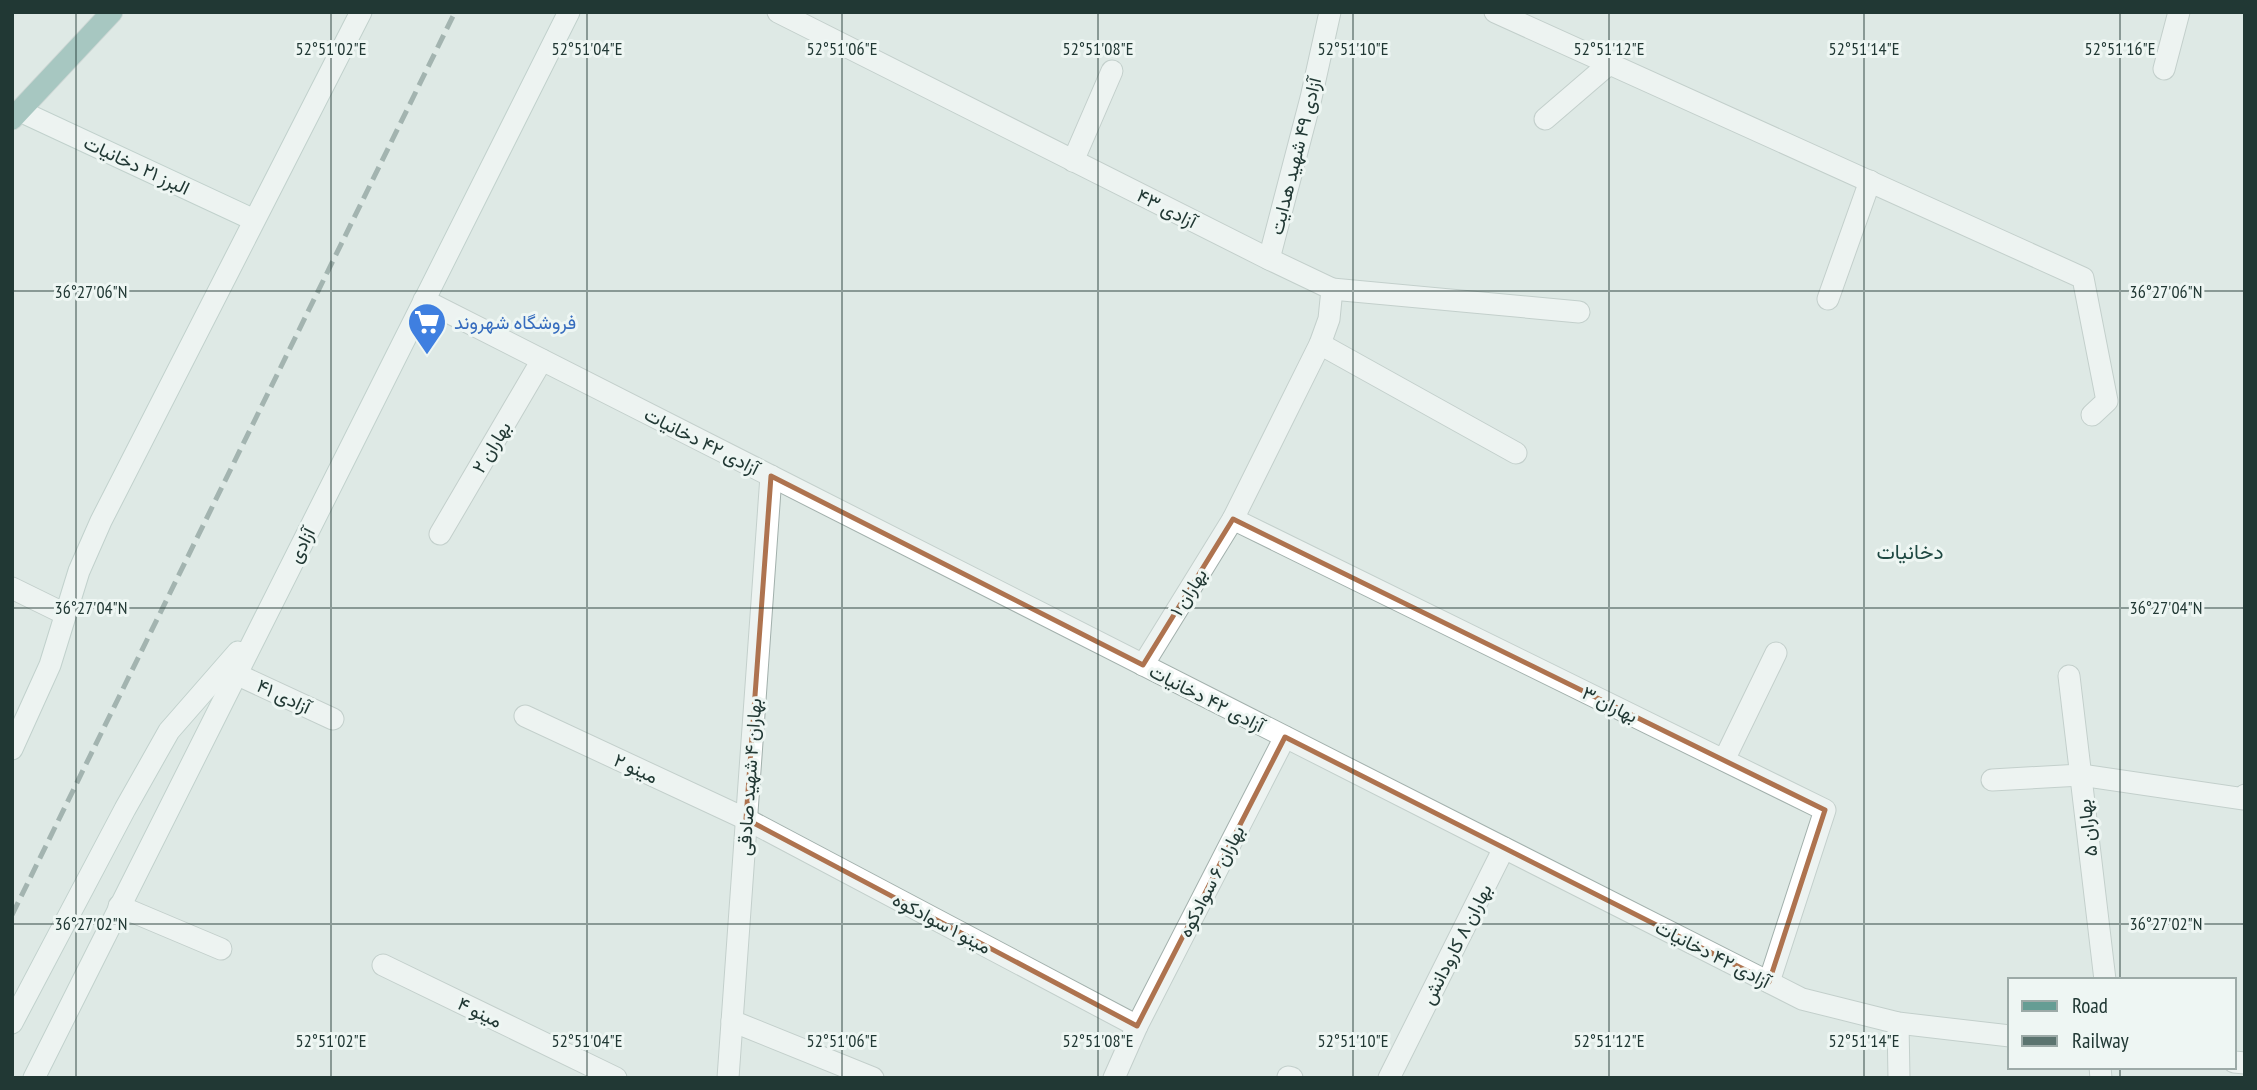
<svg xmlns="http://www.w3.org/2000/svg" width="2257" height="1090" font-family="'PT Sans Narrow',Vazirmatn,sans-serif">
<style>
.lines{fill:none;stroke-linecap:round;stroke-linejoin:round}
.street-casing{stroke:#a2b0ac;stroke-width:23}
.secondary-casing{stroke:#9eb4ae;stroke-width:23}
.primary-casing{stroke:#bcc3c2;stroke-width:23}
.street{stroke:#fff;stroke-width:21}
.secondary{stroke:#fff;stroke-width:21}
.primary{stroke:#659d94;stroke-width:21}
.rail{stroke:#5b746f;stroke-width:5;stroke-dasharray:14 7;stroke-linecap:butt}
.marked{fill:none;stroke:#ae734f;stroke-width:5;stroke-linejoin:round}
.ticks{fill:none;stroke:#213834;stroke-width:2;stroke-opacity:0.45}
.labels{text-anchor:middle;stroke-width:6;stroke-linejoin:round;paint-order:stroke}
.street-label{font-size:19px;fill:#213834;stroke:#eef6f3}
.shop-label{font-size:19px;fill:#366cbe;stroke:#eef6f3;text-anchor:start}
.neighbourhood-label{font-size:21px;fill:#1e4842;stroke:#eef6f3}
.ticks-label{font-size:18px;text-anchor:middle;fill:#213834;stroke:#eef6f3;stroke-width:6;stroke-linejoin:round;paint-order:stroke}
</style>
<rect width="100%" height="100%" fill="#dee9e5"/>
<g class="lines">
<defs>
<g id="street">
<path d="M778 12 1269 259 1332 289 1329 319 1320 344 1233 519 1143 665"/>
<path d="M1495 12 2083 278 2107 401 2092 415"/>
<path d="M2164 69 2179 12"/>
<path d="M1545 119 1609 64"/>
<path d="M1073 161 1112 71"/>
<path d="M1269 259 1311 98 1330 12"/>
<path d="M1332 289 1579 312"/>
<path d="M1828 299 1870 181"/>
<path d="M424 300 1802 999 1898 1023 2010 1036"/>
<path d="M1320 344 1516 453"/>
<path d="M1233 519 1825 810 1769 982"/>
<path d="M440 534 542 360"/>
<path d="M12 588 65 614"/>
<path d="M236 674 333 719"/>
<path d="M2069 676 2105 980"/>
<path d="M525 716 746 819 1137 1026"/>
<path d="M1724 760 1776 653"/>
<path d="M1992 780 2081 775 2244 799 2245 795"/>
<path d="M119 906 221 949"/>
<path d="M383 965 616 1078"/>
<path d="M732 1021 873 1078"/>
<path d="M1898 1023 1899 1078"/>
<path d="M2234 1062 2245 1063"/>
<path d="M2100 1067 2101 1078"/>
<path d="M1288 1077 1292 1078"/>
<path d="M728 1078 771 476"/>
<path d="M1114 1078 1137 1026 1285 737"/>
<path d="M1389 1078 1504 848"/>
</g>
<g id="secondary">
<path d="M20 111 254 220"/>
<path d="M12 749 50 665 79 571 101 521 361 12"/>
<path d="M12 1023 125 809 169 731 238 652"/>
<path d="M34 1078 569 12"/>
</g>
<path id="primary" d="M12 119 112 12"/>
</defs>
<use href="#street" class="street-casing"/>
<use href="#secondary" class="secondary-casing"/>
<use href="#primary" class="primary-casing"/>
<use href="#street" class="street"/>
<use href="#secondary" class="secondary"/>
<use href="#primary" class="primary"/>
<path class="rail" d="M12 915 455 12"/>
</g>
<path d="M0 0H2257V1090H0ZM771 476 1143 665 1233 519 1825 810 1769 982 1285 737 1137 1026 746 819Z" fill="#dee9e5" fill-opacity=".55" fill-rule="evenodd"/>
<path class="marked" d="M771 476 1143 665 1233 519 1825 810 1769 982 1285 737 1137 1026 746 819Z"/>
<path class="ticks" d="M76 12V1078M331 12V1078M587 12V1078M842 12V1078M1098 12V1078M1353 12V1078M1609 12V1078M1864 12V1078M2120 12V980M12 291H2245M12 608H2245M12 924H2245M2120 1067V1078"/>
<defs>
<symbol id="supermarket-pin" viewBox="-11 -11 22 30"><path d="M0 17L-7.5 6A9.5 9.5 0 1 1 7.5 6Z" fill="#3f7fe0" stroke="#eef6f3"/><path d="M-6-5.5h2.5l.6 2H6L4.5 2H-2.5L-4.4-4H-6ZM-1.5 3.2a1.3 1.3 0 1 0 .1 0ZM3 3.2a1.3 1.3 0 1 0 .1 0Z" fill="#fff"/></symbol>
</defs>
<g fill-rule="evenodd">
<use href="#supermarket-pin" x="405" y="300" width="44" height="60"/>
</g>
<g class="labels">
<g class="street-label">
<text transform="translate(1295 156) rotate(-76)" y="7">آزادی ۴۹ شهید هدایت</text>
<text transform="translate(137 165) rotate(25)" y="7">البرز ۲۱ دخانیات</text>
<text transform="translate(1167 208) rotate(27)" y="7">آزادی ۴۳</text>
<text transform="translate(702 441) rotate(27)" y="7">آزادی ۴۲ دخانیات</text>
<text transform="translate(491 447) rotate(-59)" y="7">بهاران ۲</text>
<text transform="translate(301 545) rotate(-63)" y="7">آزادی</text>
<text transform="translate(1188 592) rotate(-58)" y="7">بهاران ۱</text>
<text transform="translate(284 696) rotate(25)" y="7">آزادی ۴۱</text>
<text transform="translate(1207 698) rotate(27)" y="7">آزادی ۴۲ دخانیات</text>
<text transform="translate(1610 704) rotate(26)" y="7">بهاران ۳</text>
<text transform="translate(636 768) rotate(25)" y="7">مینو ۲</text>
<text transform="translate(749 777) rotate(-86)" y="7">بهاران ۴ شهید صادقی</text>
<text transform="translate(2087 828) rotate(-97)" y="7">بهاران ۵</text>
<text transform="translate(1211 881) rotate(-63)" y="7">بهاران ۶ سوادکوه</text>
<text transform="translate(942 923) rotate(28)" y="7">مینو ۱ سوادکوه</text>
<text transform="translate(1456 944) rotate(-63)" y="7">بهاران ۸ کارودانش</text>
<text transform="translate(1713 954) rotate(27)" y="7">آزادی ۴۲ دخانیات</text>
<text transform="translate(480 1012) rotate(26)" y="7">مینو ۴</text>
</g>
<g class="shop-label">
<text x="454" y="329">فروشگاه شهروند</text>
</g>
<g class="neighbourhood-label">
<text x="1910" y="559">دخانیات</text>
</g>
</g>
<g class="ticks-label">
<text x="331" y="55">52°51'02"E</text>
<text x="587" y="55">52°51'04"E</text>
<text x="842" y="55">52°51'06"E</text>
<text x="1098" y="55">52°51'08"E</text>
<text x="1353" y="55">52°51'10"E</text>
<text x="1609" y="55">52°51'12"E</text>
<text x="1864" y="55">52°51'14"E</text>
<text x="2120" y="55">52°51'16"E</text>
<text x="91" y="298">36°27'06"N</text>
<text x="2166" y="298">36°27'06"N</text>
<text x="91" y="614">36°27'04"N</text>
<text x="2166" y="614">36°27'04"N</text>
<text x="91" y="930">36°27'02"N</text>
<text x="2166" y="930">36°27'02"N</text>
<text x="331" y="1047">52°51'02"E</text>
<text x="587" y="1047">52°51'04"E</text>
<text x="842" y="1047">52°51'06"E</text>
<text x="1098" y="1047">52°51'08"E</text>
<text x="1353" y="1047">52°51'10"E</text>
<text x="1609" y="1047">52°51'12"E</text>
<text x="1864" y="1047">52°51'14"E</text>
</g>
<rect width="2257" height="1090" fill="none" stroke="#213834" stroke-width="28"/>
<rect x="2008" y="978" width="228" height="91" fill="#eef6f3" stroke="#9caaa7" stroke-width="2"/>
<rect x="2022" y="1001" width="35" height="10" fill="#659d94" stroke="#9caaa7" stroke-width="2"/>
<text x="2072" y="1013" font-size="21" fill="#213834">Road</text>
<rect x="2022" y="1036" width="35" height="10" fill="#5b746f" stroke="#9caaa7" stroke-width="2"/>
<text x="2072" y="1048" font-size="21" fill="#213834">Railway</text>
</svg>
